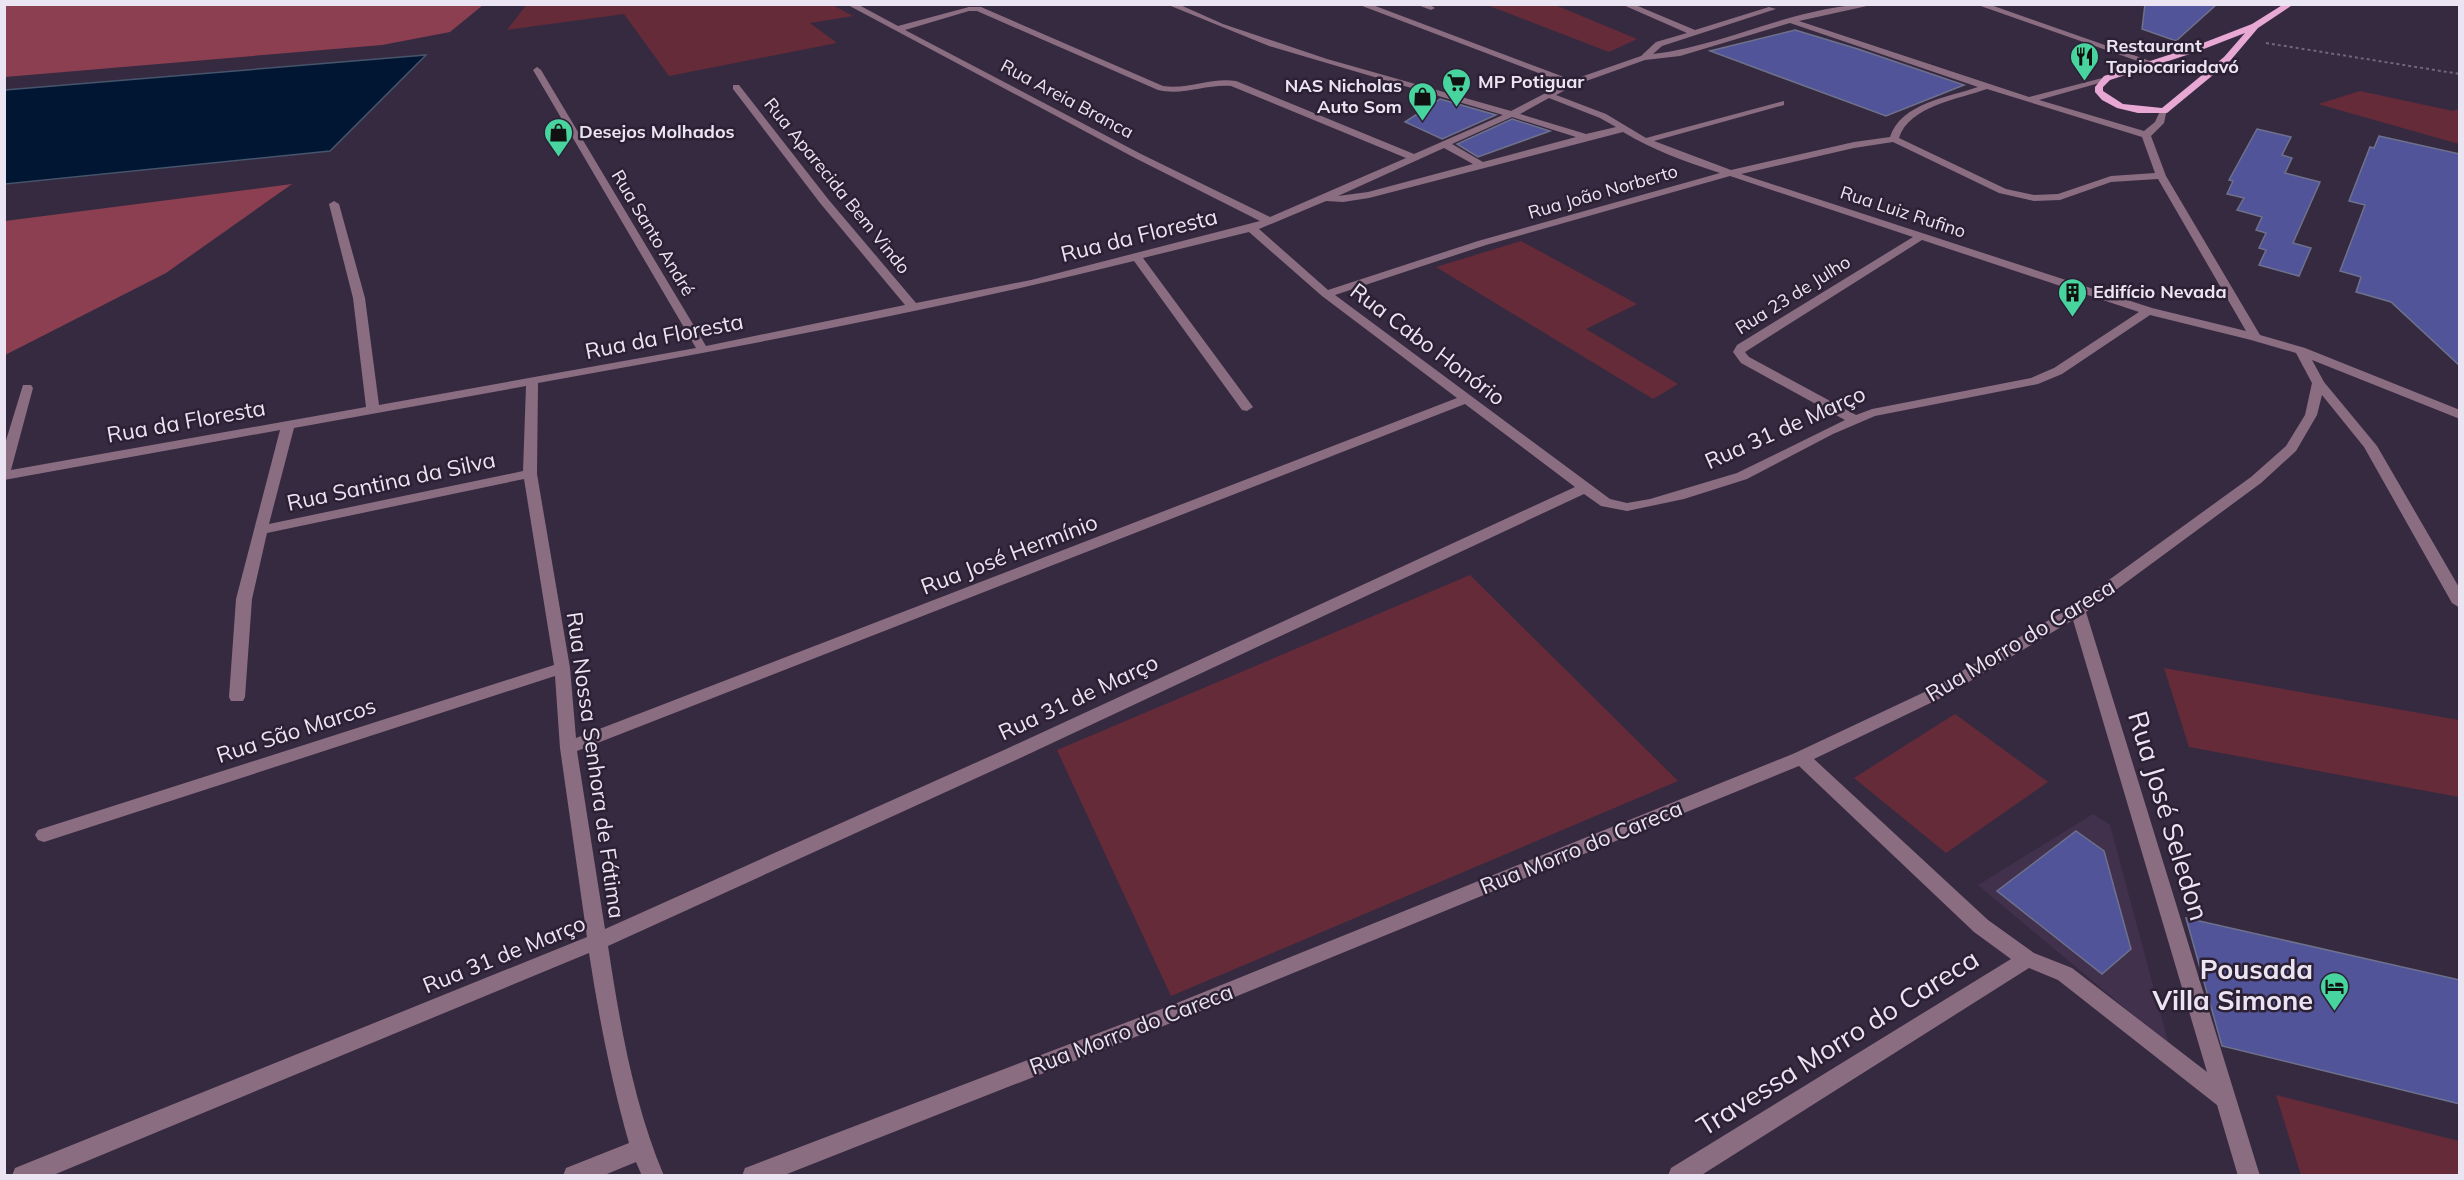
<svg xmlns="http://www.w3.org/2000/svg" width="2464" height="1180" font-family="Mulish,sans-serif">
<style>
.built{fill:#41314d}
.green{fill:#652b39}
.forest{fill:#8d3f52}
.water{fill:#001632;stroke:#46546c;stroke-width:1.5}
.building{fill:#525499;stroke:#6e718c;stroke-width:1.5}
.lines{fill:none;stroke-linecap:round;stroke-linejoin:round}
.path{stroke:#70667a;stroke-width:2;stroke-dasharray:3 3;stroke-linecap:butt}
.minor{fill:#8b6d82;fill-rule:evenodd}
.major{fill:#e7a8d4;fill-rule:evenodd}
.labels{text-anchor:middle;stroke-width:5;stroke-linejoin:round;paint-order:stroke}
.far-poi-label{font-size:18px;font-weight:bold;fill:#ebe4f2;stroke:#2c2035;text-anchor:start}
.far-street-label{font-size:18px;fill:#ebe4f2;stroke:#2c2035}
.street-label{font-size:22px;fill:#ebe4f2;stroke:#2c2035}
.near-street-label{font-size:27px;fill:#ebe4f2;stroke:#2c2035}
.near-poi-label{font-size:27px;font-weight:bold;fill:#ebe4f2;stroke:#2c2035;text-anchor:end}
</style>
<rect width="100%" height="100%" fill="#362a40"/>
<path class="built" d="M2093 814 2110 825 2169 1045 1978 885Z"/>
<g class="green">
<path d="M527 4H831L853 16 810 23 837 43 669 76 624 14 507 30Z"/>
<path d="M1487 5H1555L1637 39 1609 52Z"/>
<path d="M2360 91 2453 111 2459 109V144L2318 104Z"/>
<path d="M1521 241 1637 304 1586 329 1678 384 1653 399 1436 267Z"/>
<path d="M1470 575 1678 781 1171 996 1057 750Z"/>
<path d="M2164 668 2459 720V797L2189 747Z"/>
<path d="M1955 714 2048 782 1946 853 1854 778Z"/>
<path d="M2276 1095 2459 1141V1175H2301Z"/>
</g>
<g class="forest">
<path d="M5 4H483V5L450 32 382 45 5 77Z"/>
<path d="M292 184 166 273 5 355V221Z"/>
</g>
<path class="water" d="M426 55 330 151 5 184V90Z"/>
<g class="building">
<path d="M2145 4H2217L2176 41 2142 29Z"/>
<path d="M1795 30 1858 49 1964 85 1886 116 1710 51Z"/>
<path d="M1440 99 1496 115 1442 139 1405 122Z"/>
<path d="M1512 119 1550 131 1478 157 1457 144Z"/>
<path d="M2257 129 2291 137 2282 155 2292 158 2285 173 2320 182 2293 243 2311 248 2299 276 2259 265 2266 250 2259 248 2266 233 2256 230 2262 217 2237 210 2244 198 2227 194 2233 181 2229 180Z"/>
<path d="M2379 136 2460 154V366L2391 302 2356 292 2361 277 2340 271 2365 205 2349 201 2370 147 2374 148Z"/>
<path d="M2076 831 2104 851 2131 949 2102 974 1997 891Z"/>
<path d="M2186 918 2460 980V1104L2222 1046Z"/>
</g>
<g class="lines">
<path class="path" d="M2266 43 2460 74"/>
<g class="minor">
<path d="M846 4H857L898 26 969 7H981L1163 86C1188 90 1211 77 1236 81L1414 154 1503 115 1269 46 1166 4H1178L1223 24 1327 59 1511 111 1565 83 1357 4H1370L1572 80 1641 56 1656 42 1687 33 1621 4H1633L1695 30 1769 7 1776 9 1662 46 1653 54C1728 45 1799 4 1876 4L1799 21 2029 97 2110 76V80L2039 100 2144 131 2155 122 2161 109H2167L2164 123 2151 136 2166 176 2260 335 2305 348 2460 410V419L2312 360 2324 382 2377 446 2460 589V608L2452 603 2364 447 2322 395 2317 415 2296 451 2261 483 2086 612 2260 1176H2238L2217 1105 2058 980 2029 968 1700 1176H1668L1671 1168 2011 959 1974 932 1799 766 1186 1017 782 1176H742L745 1168 753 1165 1172 1005 1795 753 1933 688 2073 606 2251 477 2286 446 2305 415 2312 383 2296 353 2251 340 2150 315 2062 374 2038 384 1875 416 1833 434 1747 479 1684 499 1627 511 1601 506 1584 494 1016 760 608 946C620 1024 633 1102 664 1176H642L636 1162 602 1176H563L566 1168 629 1143C611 1080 599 1018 589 953L51 1176H12L15 1168 587 937 560 748 555 676 44 842 38 840 35 835 38 830 554 665 524 479 267 533 252 599 245 697 243 701H231L229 697 236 599 280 430 4 480V447L23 385H31L33 388 11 470 366 407 353 298 329 204 334 201 339 204 365 298 379 405 696 348 533 70 537 67 541 70 706 346 905 305 820 203 733 89V85H739L828 199 916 303 1031 280 1260 221 1135 158ZM969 11H977L1158 90C1183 96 1206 84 1231 86L1406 158 1270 217 1141 154 905 30ZM1790 23 1978 87C1949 97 1901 103 1890 137L1854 142 1731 170 1654 141 1784 105V101L1646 138 1606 114 1556 95 1575 85 1645 60 1680 56ZM1987 89 2142 137 2155 173 2111 176 2058 194 2034 195 2006 189 1899 138C1909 106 1959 99 1987 89ZM1549 98 1600 118 1616 127 1586 134 1520 114ZM1512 117 1576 137 1483 162 1452 144ZM1623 132C1653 150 1686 162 1720 173L1478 241 1328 290 1259 229 1326 201 1343 202 1369 198ZM1893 142 1999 193 2034 201 2060 200 2111 182 2158 179 2246 331 2152 308 1741 174 1854 148ZM1444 148 1473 164 1368 192 1338 196ZM1730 176 1913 237 1737 345 1733 352 1741 363 1845 420 1737 473 1650 499 1627 503 1610 499 1335 295 1486 245ZM1249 232 1322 296 1457 398 576 738 570 668 537 474 538 383C738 347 937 310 1134 261L1242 410 1247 411 1253 407 1143 258ZM1922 240 2139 312 2054 368 2031 378 1872 409 1856 415 1749 357 1745 352ZM526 386 523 471 269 524 294 428ZM1465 404 1575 487 1004 750 605 929 577 751ZM2073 620 2207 1072 2072 968 2034 953 1988 920 1814 759 1945 696Z"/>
<path d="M1415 4H1428L1435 8 1431 10Z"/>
<path d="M1975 4H1988L2156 63 2149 65Z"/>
</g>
<path class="major" d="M2284 4H2294L2258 28 2230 61 2167 113H2138L2117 108 2102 100 2095 92V87L2104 76 2190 48 2252 24ZM2245 33 2224 57 2162 108 2123 104 2103 91V87L2110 80 2196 52Z"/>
</g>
<defs>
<symbol id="restaurant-pin" viewBox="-11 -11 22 30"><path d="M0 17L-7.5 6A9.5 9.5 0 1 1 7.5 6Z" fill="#47d49e" stroke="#2c2035"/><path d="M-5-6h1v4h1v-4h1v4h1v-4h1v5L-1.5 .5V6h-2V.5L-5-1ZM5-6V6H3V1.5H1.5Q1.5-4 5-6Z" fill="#111"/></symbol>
<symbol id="supermarket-pin" viewBox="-11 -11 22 30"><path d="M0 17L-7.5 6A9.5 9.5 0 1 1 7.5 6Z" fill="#47d49e" stroke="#2c2035"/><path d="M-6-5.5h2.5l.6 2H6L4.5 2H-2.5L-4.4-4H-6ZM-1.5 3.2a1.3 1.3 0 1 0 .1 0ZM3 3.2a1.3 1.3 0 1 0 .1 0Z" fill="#111"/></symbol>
<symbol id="shop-pin" viewBox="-11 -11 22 30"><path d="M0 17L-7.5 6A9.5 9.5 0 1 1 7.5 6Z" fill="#47d49e" stroke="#2c2035"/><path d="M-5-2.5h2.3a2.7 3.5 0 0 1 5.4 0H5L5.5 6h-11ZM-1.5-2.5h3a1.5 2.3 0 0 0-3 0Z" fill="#111"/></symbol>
<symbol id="building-pin" viewBox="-11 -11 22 30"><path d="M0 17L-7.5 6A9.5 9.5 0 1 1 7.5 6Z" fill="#47d49e" stroke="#2c2035"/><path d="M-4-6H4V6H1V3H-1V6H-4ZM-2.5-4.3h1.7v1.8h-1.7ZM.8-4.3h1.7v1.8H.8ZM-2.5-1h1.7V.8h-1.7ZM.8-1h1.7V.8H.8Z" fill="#111"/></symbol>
<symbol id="hotel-pin" viewBox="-11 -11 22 30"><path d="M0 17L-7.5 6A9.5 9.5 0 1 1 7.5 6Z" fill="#47d49e" stroke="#2c2035"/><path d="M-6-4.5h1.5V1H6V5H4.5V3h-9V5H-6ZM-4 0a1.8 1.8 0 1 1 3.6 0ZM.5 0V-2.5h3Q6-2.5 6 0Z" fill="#111"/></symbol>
</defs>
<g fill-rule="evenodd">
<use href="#restaurant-pin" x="2068" y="40" width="33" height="45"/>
<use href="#supermarket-pin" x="1440" y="66" width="33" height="45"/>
<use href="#shop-pin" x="1406" y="80" width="33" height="45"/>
<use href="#shop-pin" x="542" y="116" width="33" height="45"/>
<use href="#building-pin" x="2056" y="276" width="33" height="45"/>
<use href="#hotel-pin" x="2318" y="970" width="33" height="45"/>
</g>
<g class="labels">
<g class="far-poi-label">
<text x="2106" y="52">Restaurant<tspan x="2106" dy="21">Tapiocariadavó</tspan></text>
<text x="1478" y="88">MP Potiguar</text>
<text x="1402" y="92" text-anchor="end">NAS Nicholas<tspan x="1402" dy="21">Auto Som</tspan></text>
<text x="579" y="138">Desejos Molhados</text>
<text x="2093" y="298">Edifício Nevada</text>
</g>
<g class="far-street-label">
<text transform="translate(1067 99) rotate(28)" y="6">Rua Areia Branca</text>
<text transform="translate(837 186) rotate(51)" y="6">Rua Aparecida Bem Vindo</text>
<text transform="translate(1603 192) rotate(-16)" y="6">Rua João Norberto</text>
<text transform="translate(1903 212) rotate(18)" y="6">Rua Luiz Rufino</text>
<text transform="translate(653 233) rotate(59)" y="6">Rua Santo André</text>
<text transform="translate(1793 295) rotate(-32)" y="6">Rua 23 de Julho</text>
</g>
<g class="street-label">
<text transform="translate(1139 235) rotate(-14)" y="8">Rua da Floresta</text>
<text transform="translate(664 336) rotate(-11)" y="8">Rua da Floresta</text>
<text transform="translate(1428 344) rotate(37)" y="8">Rua Cabo Honório</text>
<text transform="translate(186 421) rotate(-10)" y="8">Rua da Floresta</text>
<text transform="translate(1785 427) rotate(-24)" y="8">Rua 31 de Março</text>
<text transform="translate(391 481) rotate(-12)" y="8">Rua Santina da Silva</text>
<text transform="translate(1009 554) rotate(-21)" y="8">Rua José Hermínio</text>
<text transform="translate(2020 640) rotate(-31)" y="8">Rua Morro do Careca</text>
<text transform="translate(1078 697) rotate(-25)" y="8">Rua 31 de Março</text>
<text transform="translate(296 730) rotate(-18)" y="8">Rua São Marcos</text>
<text transform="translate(596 765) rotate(82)" y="8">Rua Nossa Senhora de Fátima</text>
<text transform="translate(1581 847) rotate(-22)" y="8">Rua Morro do Careca</text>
<text transform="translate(504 954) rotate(-22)" y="8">Rua 31 de Março</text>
<text transform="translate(1131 1029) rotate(-21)" y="8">Rua Morro do Careca</text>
</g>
<g class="near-street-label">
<text transform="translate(2168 816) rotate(73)" y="9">Rua José Seledon</text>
<text transform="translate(1838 1043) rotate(-32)" y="9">Travessa Morro do Careca</text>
</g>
<g class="near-poi-label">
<text x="2313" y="979">Pousada<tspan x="2313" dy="31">Villa Simone</tspan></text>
</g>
</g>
<rect width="2464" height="1180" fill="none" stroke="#ebe4f2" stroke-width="12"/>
</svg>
